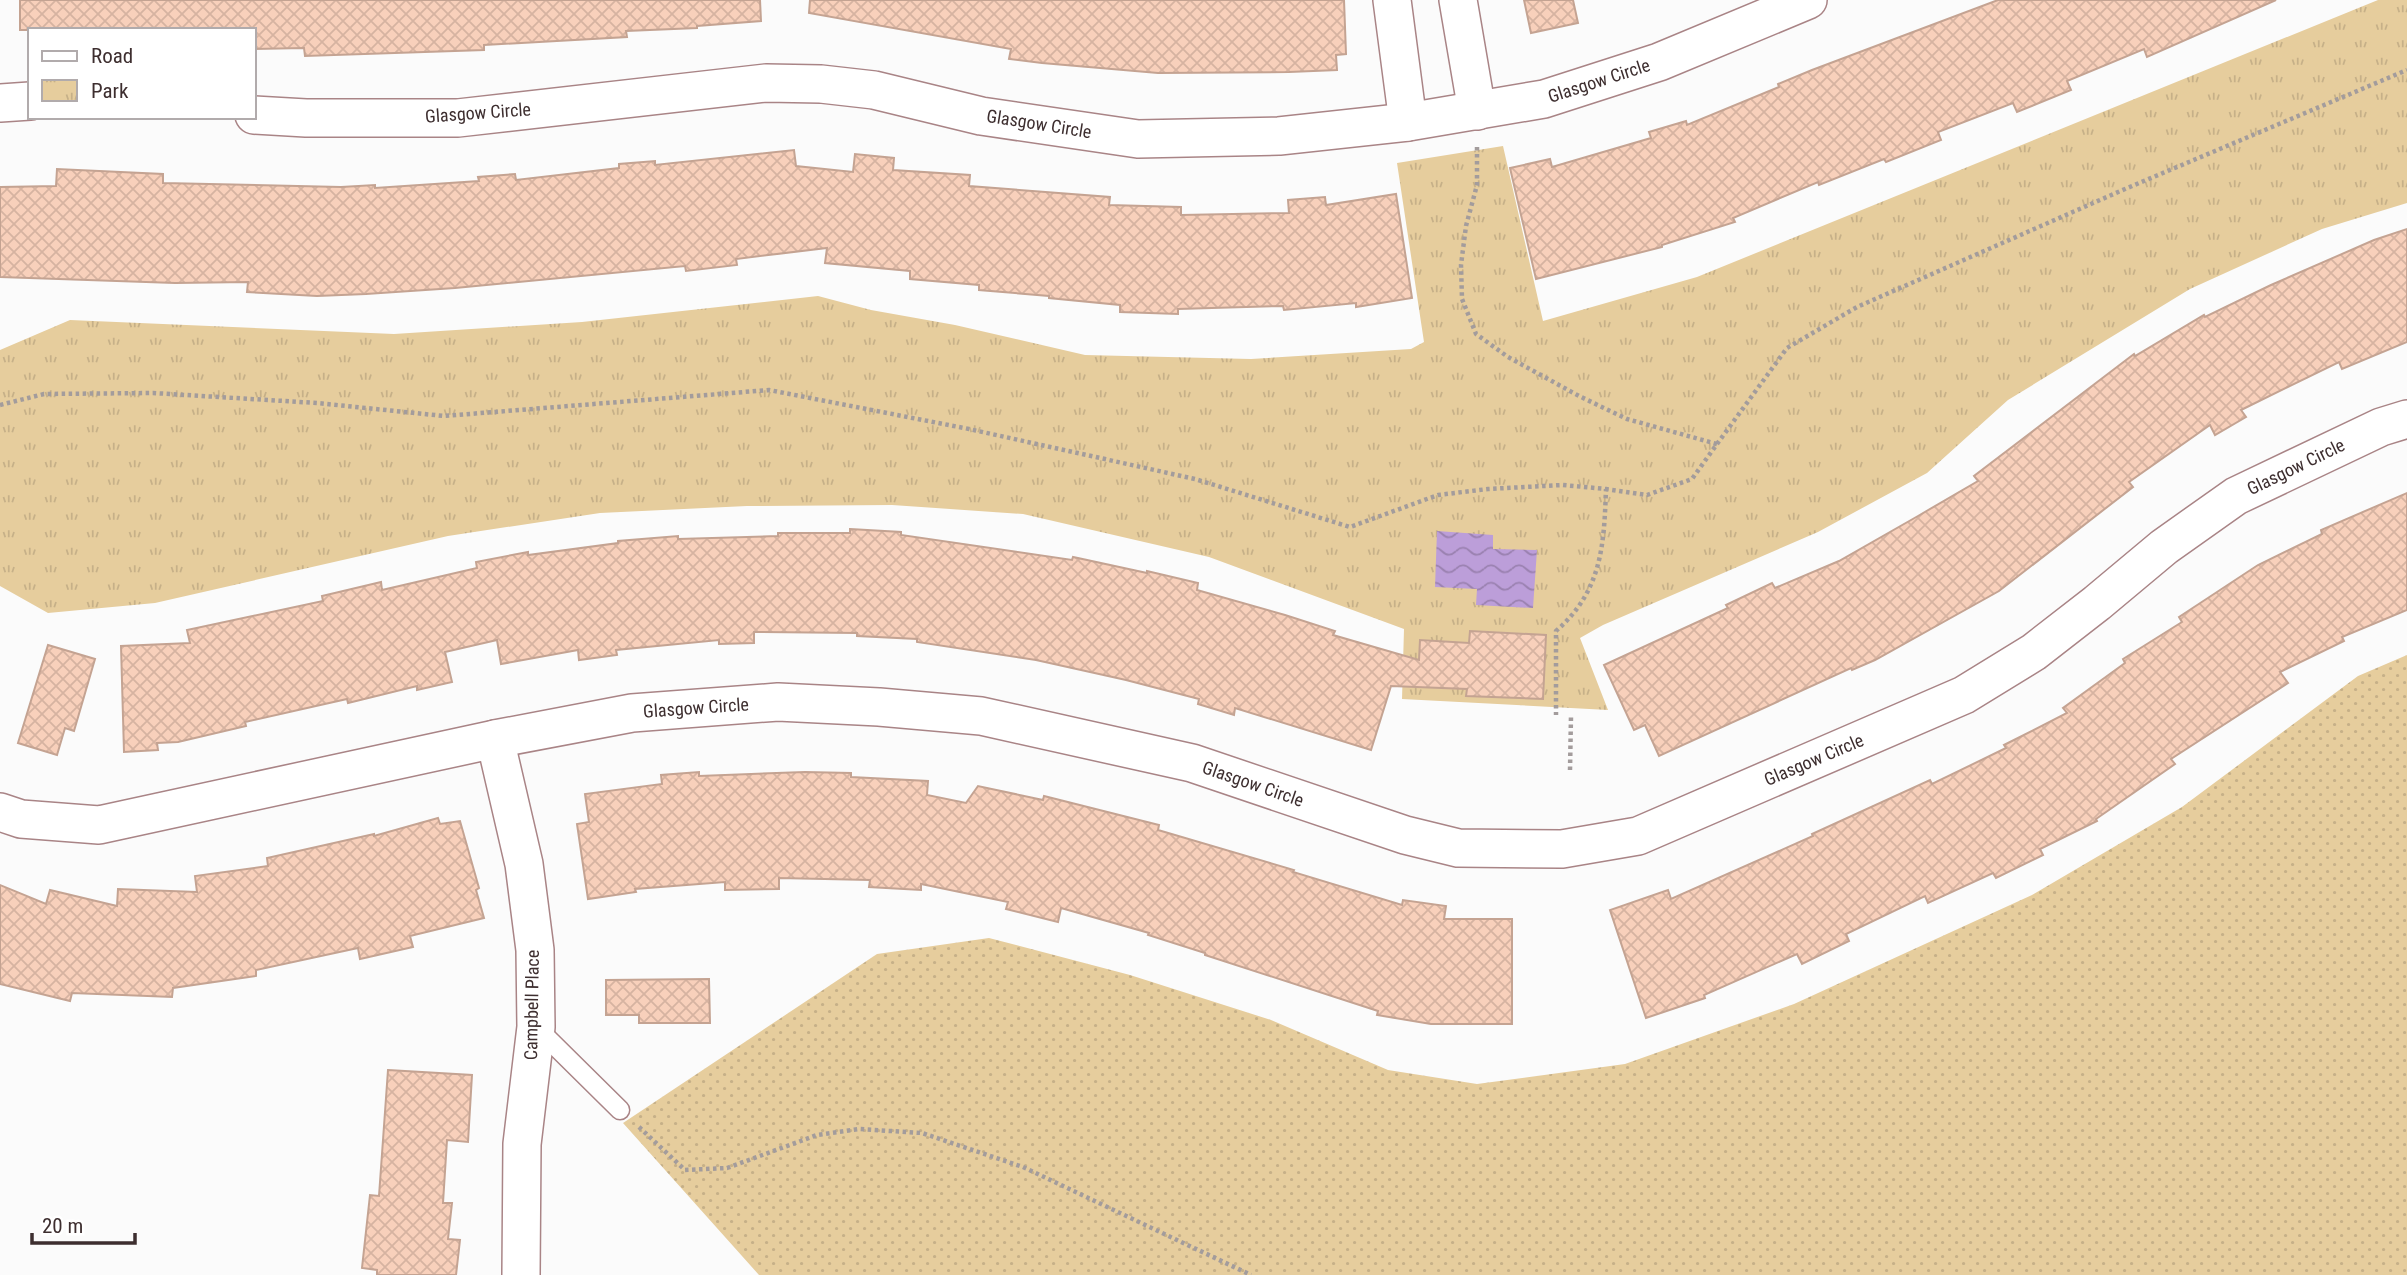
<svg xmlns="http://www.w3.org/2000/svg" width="2407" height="1275" font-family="'Roboto Condensed',sans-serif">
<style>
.grass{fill:url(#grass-dots)}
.park{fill:url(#park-tufts)}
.water{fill:url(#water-waves)}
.building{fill:url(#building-cross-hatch);stroke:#c4a392;stroke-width:2}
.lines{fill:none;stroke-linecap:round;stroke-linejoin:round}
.service-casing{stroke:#a98486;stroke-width:21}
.minor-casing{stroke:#a98486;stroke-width:40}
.path{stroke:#a39c9c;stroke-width:4.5;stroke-dasharray:3.5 3.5;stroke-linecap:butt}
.service{stroke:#fff;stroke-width:18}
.minor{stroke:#fff;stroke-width:37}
.labels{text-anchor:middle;stroke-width:5;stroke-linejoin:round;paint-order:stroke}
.street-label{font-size:18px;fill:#3d2e2f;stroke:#fff}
</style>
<defs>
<pattern id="grass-dots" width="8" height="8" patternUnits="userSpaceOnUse" patternTransform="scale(1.75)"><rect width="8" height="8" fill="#e6cd9d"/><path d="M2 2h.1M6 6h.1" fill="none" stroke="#c6b088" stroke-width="1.8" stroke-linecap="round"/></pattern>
<pattern id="park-tufts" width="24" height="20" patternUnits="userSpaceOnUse" patternTransform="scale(1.75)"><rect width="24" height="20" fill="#e6cd9d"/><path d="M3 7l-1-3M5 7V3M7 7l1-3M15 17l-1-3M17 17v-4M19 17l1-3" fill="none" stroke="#c6b088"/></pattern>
<pattern id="water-waves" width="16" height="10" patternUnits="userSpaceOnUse" patternTransform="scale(1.75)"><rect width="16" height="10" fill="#bc9ed9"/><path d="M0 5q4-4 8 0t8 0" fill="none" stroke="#9a81b0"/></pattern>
<pattern id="building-cross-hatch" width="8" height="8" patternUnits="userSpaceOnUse" patternTransform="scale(1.75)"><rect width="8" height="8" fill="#f8d0bb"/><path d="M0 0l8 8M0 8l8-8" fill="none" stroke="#d6b3a1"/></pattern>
</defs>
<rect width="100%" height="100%" fill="#fbfbfb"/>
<path class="grass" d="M2407 655V1275H759L623 1123 877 954 989 938 1130 975 1271 1020 1388 1070 1477 1084 1625 1064 1794 1004 2032 895 2182 807 2358 676Z"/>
<path class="park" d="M2378 0H2407V203L2322 229 2190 289 2008 400 1927 473 1818 532 1603 625 1580 638 1608 710 1402 699 1404 629 1209 557 1023 514 892 505 747 506 600 513 448 536 155 603 48 613 0 586V350L70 320 394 334 582 322 818 296 871 310 955 325 1085 355 1251 359 1411 349 1424 342 1397 163 1503 146 1543 321 1697 277Z"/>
<path class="water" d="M1437 531 1493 535V549L1537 550 1533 608 1476 605 1477 589 1435 587Z"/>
<g class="building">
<path d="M20 0H760L761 21 697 26V28L626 31 627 37 484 45V50L305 56 304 48 254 49V30H20Z"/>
<path d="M810 0H1344L1346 54 1336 55 1337 70 1289 72 1158 73 1042 63 1009 59 1011 49 809 13Z"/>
<path d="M1524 0H1573L1578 23 1531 33Z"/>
<path d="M1998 0H2276L2147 57 2144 49 2067 81 2071 90 2017 112 2013 103 1938 132 1941 140 1886 162 1884 159 1819 185 1818 182 1733 218 1735 222 1662 245V247L1536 279 1510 168 1550 159 1552 167 1651 138 1649 132 1686 121 1687 125 1779 87 1778 84 1812 70Z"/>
<path d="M794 150 796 166 853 172 855 154 894 158 893 170 970 175 969 186 1110 197 1109 205 1181 207V215L1289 213 1288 200 1325 197 1326 205 1396 194 1412 298 1356 307V303L1284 310 1283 306 1178 309V314L1120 312V305L1049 298V296L979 290V285L910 279V271L825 263 827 248 736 259 737 265 686 271 685 266 455 288 366 294 317 296 247 292 248 282 175 283 0 277V187L56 186 57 169 163 174V183L341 187 375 185V188L479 181 478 177 515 174 516 180 619 168V164L655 161V165Z"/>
<path d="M2407 229V342L2342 369 2339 362 2241 410 2246 417 2215 435 2210 425 2129 482 2133 487 1999 591 1875 660 1852 670 1851 668 1659 756 1645 725 1634 730 1604 665 1728 608 1726 605 1772 583 1775 588 1839 561 1918 516 1978 481 1974 476 2134 354 2135 356 2204 315 2205 317 2271 285 2374 240Z"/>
<path d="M2407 493V610L2342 637 2344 641 2280 672 2288 683 2171 759 2175 764 2096 819 2097 821 2040 849 2043 855 1996 878 1993 873 1928 903 1925 896 1846 934 1849 941 1802 964 1797 954 1704 995 1705 998 1646 1018 1610 910 1668 890 1671 899 1813 836 1812 834 1930 780 1932 784 2006 748 2004 745 2067 713 2063 708 2125 663 2123 659 2182 622 2179 617 2258 565 2322 534 2321 530Z"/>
<path d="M850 529 901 532V535L1072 560 1073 557 1147 573V571L1198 583 1197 590 1285 615 1335 631 1333 635 1419 660 1420 640 1469 643 1470 631 1546 635 1543 699 1466 696 1467 689 1391 686 1371 750 1235 708 1234 715 1198 704 1199 699 1126 680 1036 660 917 642V639L857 636V633L754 632V643L719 644V640L616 650 617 655 579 660 578 650 501 664 497 640 445 652 452 682 417 690V686L348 703 347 699 245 722 246 726 178 742 157 743 158 750 124 752 121 646 190 643 187 630 323 601 322 596 381 582 382 590 477 568 476 562 528 552V555L618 543V541L678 536V539L778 536V533H850Z"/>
<path d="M48 645 95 659 74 731 65 728 57 755 18 743Z"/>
<path d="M699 772V776L805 772 851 773V777L928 781 927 795 966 803 978 786 1043 800 1044 796 1159 825 1158 830 1294 870 1293 872 1402 905 1403 900 1446 906 1444 919H1512V1024H1431L1377 1015 1378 1011 1205 955V953L1148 935 1149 933 1061 908 1058 922 1006 909 1008 902 921 884V890L869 887 870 880 779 878V889L725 890V882L635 889 636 892 588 899 577 824 589 822 585 794 662 784 661 775Z"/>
<path d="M438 818 440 824 460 821 479 888 476 890 484 918 410 936 413 947 360 959 358 948 256 970V976L173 988 172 997 72 993 70 1001 0 984V885L46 904 50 890 117 906 118 889 197 892 195 876 268 866 267 858 374 834V836Z"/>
<path d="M709 979 710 1023H639V1015H606V980Z"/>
<path d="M388 1070 472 1075 468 1142 447 1140 443 1203H452L448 1239 460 1240 456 1275H377V1270L362 1268 370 1195 379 1196Z"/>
</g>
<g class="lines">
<defs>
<path id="service" d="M536 1027 620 1110"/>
<g id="minor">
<path d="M1392 0 1408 122"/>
<path d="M1458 0 1477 111"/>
<path d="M0 103 30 101"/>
<path d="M254 115 306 118H458L766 83 821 84 874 90 981 116 1138 139 1279 136 1408 122 1544 99 1659 62 1808 0"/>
<path d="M495 739 524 864 535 950 536 1027 522 1144 521 1275"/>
<path d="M0 812 21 819 99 825 495 739 632 713 778 702 879 707 981 716 1192 763 1405 835 1458 848 1562 849 1638 836 1964 695 2034 652 2097 603 2164 547 2236 496 2381 427 2407 419"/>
</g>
</defs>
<use href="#service" class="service-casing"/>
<use href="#minor" class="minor-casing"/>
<g class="path">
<path d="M1477 147V185L1466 226 1461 265 1462 299 1476 334 1508 357 1579 396 1627 419 1717 444 1692 479 1647 495 1606 489"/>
<path d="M0 405 44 394 153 393 317 403 444 416 769 390 969 429 1195 479 1350 527 1438 495 1488 489 1563 485 1606 489C1604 545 1602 591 1556 631V715"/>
<path d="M1717 444 1787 348 1857 307 2125 189 2407 70"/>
<path d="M1570 770 1571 716"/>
<path d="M639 1127 685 1170 727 1168 817 1135 859 1129 922 1133 1023 1167 1251 1275"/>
</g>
<use href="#service" class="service"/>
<use href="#minor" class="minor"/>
</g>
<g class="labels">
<g class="street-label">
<text transform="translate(1599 81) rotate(-18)" y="6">Glasgow Circle</text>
<text transform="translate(478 113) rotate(-4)" y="6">Glasgow Circle</text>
<text transform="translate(1039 124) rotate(9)" y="6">Glasgow Circle</text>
<text transform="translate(2296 467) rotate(-26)" y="6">Glasgow Circle</text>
<text transform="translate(696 708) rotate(-4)" y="6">Glasgow Circle</text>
<text transform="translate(1814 760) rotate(-23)" y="6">Glasgow Circle</text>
<text transform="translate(1253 784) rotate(19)" y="6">Glasgow Circle</text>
<text transform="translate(532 1005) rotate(-89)" y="6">Campbell Place</text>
</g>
</g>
<rect x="28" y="28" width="228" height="91" fill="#ffffff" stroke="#b1abac" stroke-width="2"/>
<rect x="42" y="51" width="35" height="10" fill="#ffffff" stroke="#b1abac" stroke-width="2"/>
<text x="91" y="63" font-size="21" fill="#3d2e2f">Road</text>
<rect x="42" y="80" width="35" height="21" fill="url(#park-tufts)" stroke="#b1abac" stroke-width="2"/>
<text x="91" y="98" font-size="21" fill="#3d2e2f">Park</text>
<path d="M32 1233v10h103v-10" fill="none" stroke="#3d2e2f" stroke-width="3.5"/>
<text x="42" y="1233" font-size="21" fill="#3d2e2f" stroke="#ffffff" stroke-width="5" paint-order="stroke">20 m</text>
</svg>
